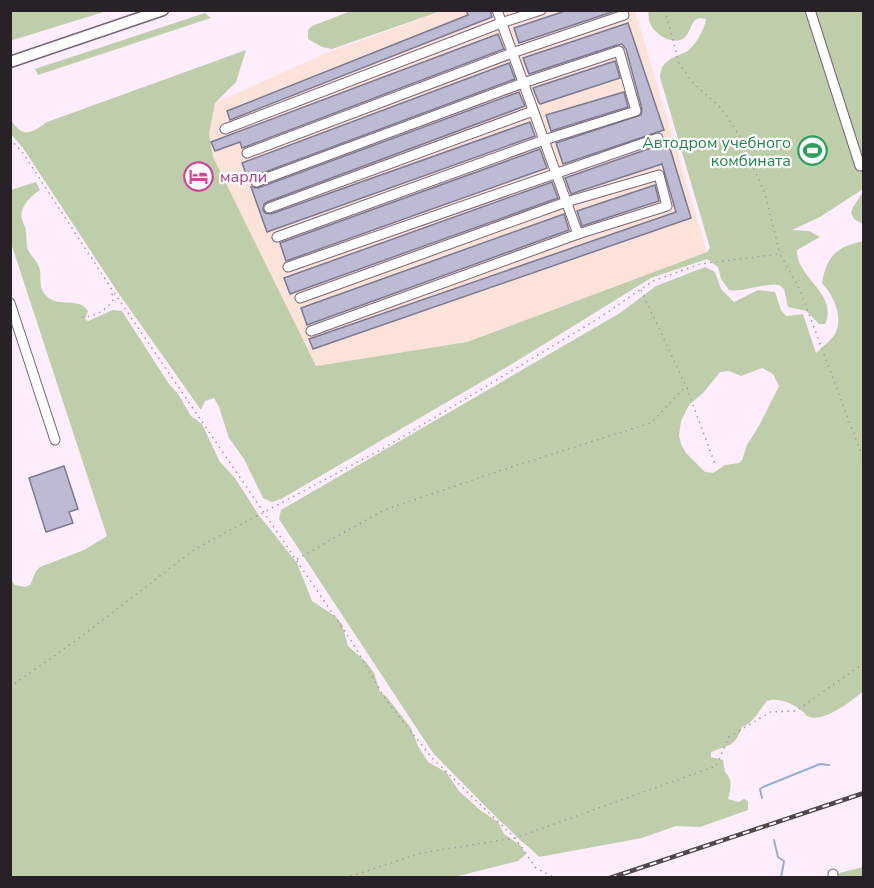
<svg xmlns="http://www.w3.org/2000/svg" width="874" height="888" font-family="'Nunito Sans',sans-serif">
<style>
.industrial{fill:#fce3da}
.green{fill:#beceab;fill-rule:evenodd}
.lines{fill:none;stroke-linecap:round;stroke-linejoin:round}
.stream{stroke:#99aed3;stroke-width:2}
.building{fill:#bdbbd3;stroke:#7b7a90;stroke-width:1.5}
.minor-casing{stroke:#786576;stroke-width:11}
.major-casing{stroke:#786576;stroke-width:13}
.path{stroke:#a598a3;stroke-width:1.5;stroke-dasharray:1.5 4.5;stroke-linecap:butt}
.minor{stroke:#fff;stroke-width:9}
.major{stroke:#fff;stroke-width:10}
.rail-casing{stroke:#50464e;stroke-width:4.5}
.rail{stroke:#fff;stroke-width:2;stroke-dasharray:7;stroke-linecap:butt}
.labels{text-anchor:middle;stroke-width:4.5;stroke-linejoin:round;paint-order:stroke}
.leisure-label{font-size:16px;fill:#27864d;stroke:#fff;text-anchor:end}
.hotel-label{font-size:16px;fill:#b23c85;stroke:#fff;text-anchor:start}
</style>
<rect width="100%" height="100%" fill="#feedfc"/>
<path class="industrial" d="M442 11H635L707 252 467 342 316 366 213 157 209 134 215 103 324 54Z"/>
<g class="green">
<path d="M11 10H107V11L13 40 11 39Z"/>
<path d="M351 11V10L441 11 332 49 322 47 308 39V30L312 26Z"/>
<path d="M648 11H863V189L820 217 792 230 809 231 820 237 797 250C796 278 839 294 825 324H819L806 311 788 307 784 289 779 285C761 283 743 293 729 290L721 279 718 267 707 259 651 278 512 364 281 499 272 502 263 498 244 459 229 438 219 407 214 398 205 401 201 410 117 291 23 148 11 134 10 120C14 123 17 129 21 131 29 136 41 126 47 122L246 50 236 82 215 103 209 134 213 157 316 366 467 342 707 252 710 248 660 77C661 60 673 58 686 52 695 47 705 28 706 19 689 15 694 30 684 38 673 46 655 34 651 25 648 20 649 15 648 11Z"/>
<path d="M205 13 211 18 38 75 35 69Z"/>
<path d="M36 182 40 190C31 196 19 207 22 219 23 224 26 227 26 232 27 238 26 245 28 250 32 257 38 262 40 270 41 278 39 286 44 293 55 310 78 295 88 311L85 319 88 321 113 310 122 311 169 384 178 394 191 416 202 424 220 462 235 478 258 514 297 563 312 601 335 616 342 624 348 646 366 662 374 673 380 692 386 696 411 728 418 746 428 762 446 772 459 791 480 810 498 822 504 834 520 845 526 854 518 861 450 878 11 877V579L15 585 25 587 30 585 36 571 40 567 84 550 107 536 11 243V190Z"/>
<path d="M863 192 864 224H863L854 219 851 213 853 207Z"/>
<path d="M863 241V691C854 700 824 722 810 717 803 715 808 715 802 711 794 704 778 697 767 701 759 710 754 723 742 727 734 748 730 744 711 752V757L723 760 725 772C733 779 731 789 728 799L738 802 744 799 748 801V810L700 827 676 826 642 838 539 857C533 850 527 846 520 840 514 834 509 828 502 823L433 753 279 519 281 510 620 313 656 286 705 267 715 272 721 289 734 302 758 290 775 292 781 310 786 316 803 314 816 353C822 347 833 339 836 332 843 315 833 295 822 283 827 255 837 247 863 241ZM762 368 773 374 779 386 760 424 747 445 742 460 739 463 725 465 713 473 705 472 686 453 681 444 679 435 681 421 689 405 704 392 720 372 729 371 741 376Z"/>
<path d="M863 867V877H823Z"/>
</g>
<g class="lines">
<g class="stream">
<path d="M762 798 760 789 763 787 820 764 829 765"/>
<path d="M774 840 778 857 784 861 781 878"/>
</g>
</g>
<g class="building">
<path d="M466 10H490L492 17 230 120 227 111 468 15Z"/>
<path d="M568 10 615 11 519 43 514 28Z"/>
<path d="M628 23 664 130 563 164 556 143 641 115 642 109 626 49 622 44 617 45 529 74 523 58Z"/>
<path d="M498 34 504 49 242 148 240 142 215 151 211 142Z"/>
<path d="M615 61 620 78 540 104 538 101 533 88Z"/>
<path d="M509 63 515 79 254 176 249 182 242 163Z"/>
<path d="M519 92 525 106 267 202 264 204 263 210 265 213 271 214 530 122 535 136 267 232 251 187 258 188Z"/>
<path d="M624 92 628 107 551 131 546 115Z"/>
<path d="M668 142 691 218 313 349 309 339 676 212 662 164 571 194 565 178Z"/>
<path d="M540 149 547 168 286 261 280 243Z"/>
<path d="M552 182 558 198 290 294 284 278Z"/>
<path d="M655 185 659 201 582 226 577 211Z"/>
<path d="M564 214 569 230 307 325 301 308Z"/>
<path d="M64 466 78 509 69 512 73 523 46 532 29 478Z"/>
</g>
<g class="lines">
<defs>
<g id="minor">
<path d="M497 10 578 234"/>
<path d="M810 10 860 166"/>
<path d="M225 129 501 23 541 10"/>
<path d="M247 153 512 53 624 15"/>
<path d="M256 182 523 83 619 51 636 111 544 140 277 237"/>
<path d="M269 208 533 111"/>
<path d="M288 267 658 138"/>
<path d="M300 298 566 202 659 175 667 206 578 234 311 331"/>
<path d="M10 303 55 440"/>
<path d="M833 874V878"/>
</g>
<path id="major" d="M10 62 163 10"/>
</defs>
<use href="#minor" class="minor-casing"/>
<use href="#major" class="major-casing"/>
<g class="path">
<path d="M665 10 679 63 692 82 721 108 740 136 765 194 780 254"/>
<path d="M10 139 23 153 111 288 113 300C104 313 94 316 79 318"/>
<path d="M111 288 352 642 386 700 432 758 515 838 536 868 555 878"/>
<path d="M641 290 686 386 715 464"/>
<path d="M297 559 384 510 514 466 651 423 686 386"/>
<path d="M10 687 78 639 195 549 384 448 599 318 653 281 700 264 780 254 800 290 864 461"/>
<path d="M345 878 421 853 515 838 716 766 729 737 770 712 796 711 864 663"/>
</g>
<use href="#minor" class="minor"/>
<use href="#major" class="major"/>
<defs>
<path id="rail" d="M610 878 864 793"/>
</defs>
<use href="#rail" class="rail-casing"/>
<use href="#rail" class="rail"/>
</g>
<defs>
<symbol id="stadium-ring" viewBox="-11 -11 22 22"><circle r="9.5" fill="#fff" stroke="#2e9e5b" stroke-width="1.5"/><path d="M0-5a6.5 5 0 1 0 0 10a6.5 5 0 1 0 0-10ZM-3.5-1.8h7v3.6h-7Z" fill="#2e9e5b"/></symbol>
<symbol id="hotel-ring" viewBox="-11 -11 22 22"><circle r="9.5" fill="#fff" stroke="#d1479c" stroke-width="1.5"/><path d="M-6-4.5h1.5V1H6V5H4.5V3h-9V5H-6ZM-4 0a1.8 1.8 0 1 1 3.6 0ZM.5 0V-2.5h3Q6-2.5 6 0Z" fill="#d1479c"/></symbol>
</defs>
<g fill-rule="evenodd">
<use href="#stadium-ring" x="796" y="134" width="33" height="33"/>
<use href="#hotel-ring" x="182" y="160" width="33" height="33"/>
</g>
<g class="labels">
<g class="leisure-label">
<text x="791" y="148">Автодром учебного<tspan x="791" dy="18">комбината</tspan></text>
</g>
<g class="hotel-label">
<text x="220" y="182">марли</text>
</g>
</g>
<rect width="874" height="888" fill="none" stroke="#292128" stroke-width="24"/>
</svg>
